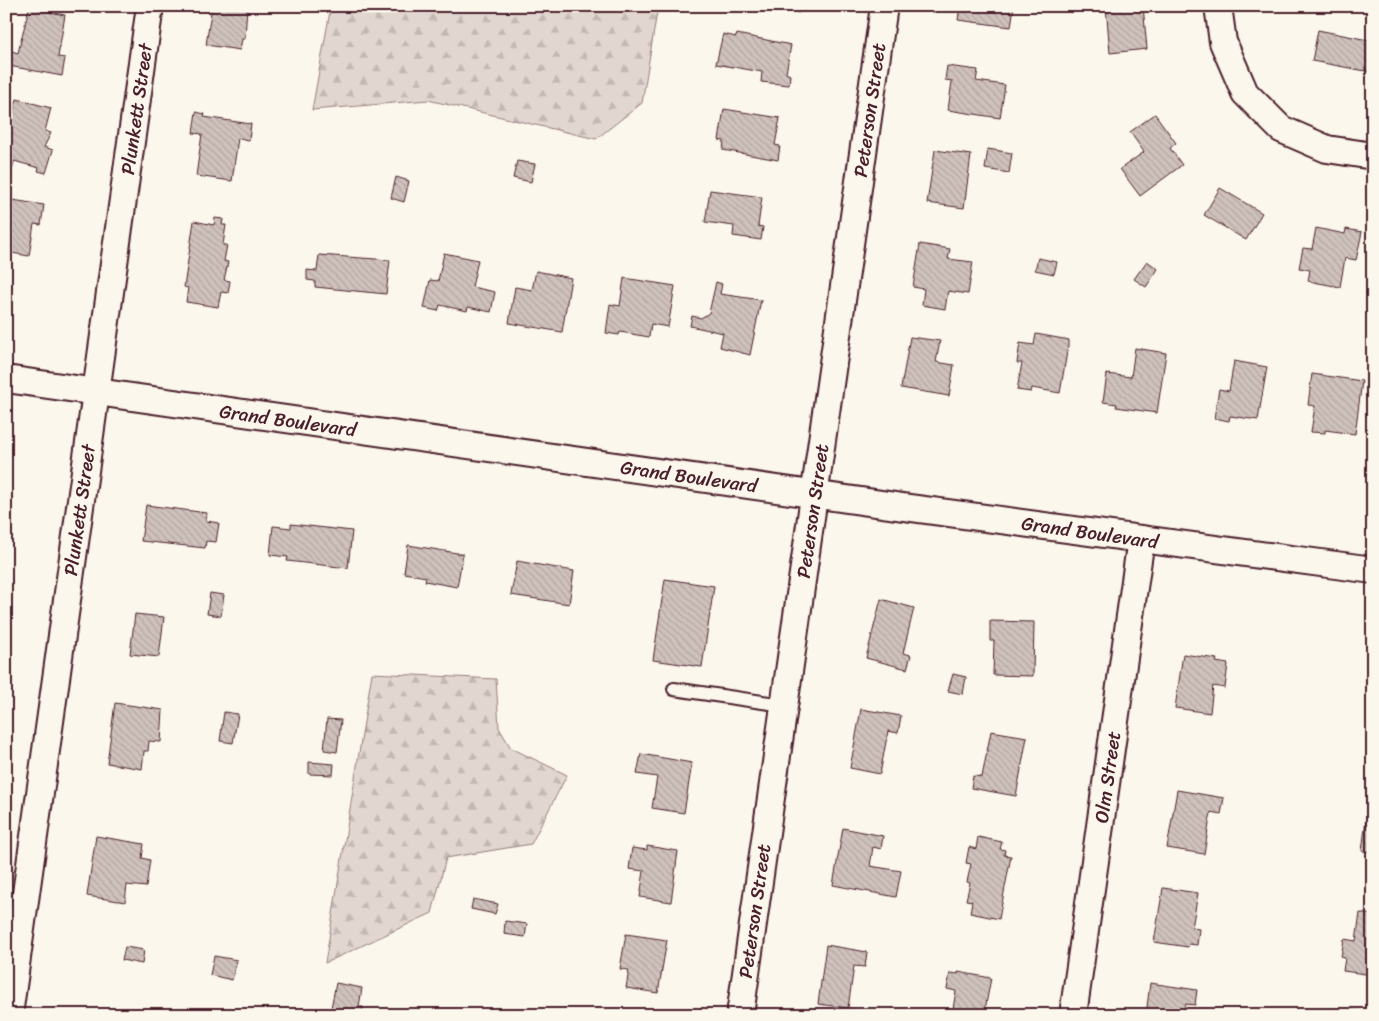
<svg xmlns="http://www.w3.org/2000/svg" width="1379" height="1021" font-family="Sriracha,sans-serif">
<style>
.forest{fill:url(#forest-firs);stroke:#967b7e}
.building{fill:url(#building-back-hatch);stroke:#4a1f2b}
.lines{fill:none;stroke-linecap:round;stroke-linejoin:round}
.service-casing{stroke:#4a1f2b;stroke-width:16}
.minor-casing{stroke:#4a1f2b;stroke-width:30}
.service{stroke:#fbf7ec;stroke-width:12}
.minor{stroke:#fbf7ec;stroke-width:26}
.labels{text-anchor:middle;stroke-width:5;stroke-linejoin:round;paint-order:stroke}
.street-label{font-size:19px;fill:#4a1f2b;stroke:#fbf7ec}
</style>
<defs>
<pattern id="forest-firs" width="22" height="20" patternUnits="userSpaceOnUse" patternTransform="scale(1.25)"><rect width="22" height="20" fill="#e2d7d0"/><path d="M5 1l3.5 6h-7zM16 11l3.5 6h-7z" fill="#c3b8b3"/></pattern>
<pattern id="building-back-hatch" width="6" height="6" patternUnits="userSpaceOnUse" patternTransform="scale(1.25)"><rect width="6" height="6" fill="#cfc2bc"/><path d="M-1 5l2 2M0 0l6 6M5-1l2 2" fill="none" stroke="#b3a6a2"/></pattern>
</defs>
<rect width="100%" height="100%" fill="#fbf7ec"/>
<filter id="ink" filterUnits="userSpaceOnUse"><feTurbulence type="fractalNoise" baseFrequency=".02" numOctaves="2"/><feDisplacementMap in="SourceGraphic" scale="10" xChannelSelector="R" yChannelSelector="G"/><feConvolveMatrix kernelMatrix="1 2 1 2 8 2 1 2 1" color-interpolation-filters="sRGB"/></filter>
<g filter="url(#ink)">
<g class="forest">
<path d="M331 6H658L642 103 596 139 428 100 312 110Z"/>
<path d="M372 673 496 679 499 728 511 748 567 775 531 844 446 858 432 913 325 963Z"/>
</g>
<g class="building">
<path d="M212 6H247L245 39H242L240 50 206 45Z"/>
<path d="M771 6H800L799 13Z"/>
<path d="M960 6H1014L1011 27 958 20Z"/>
<path d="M1106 6H1143L1147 49 1110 53Z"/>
<path d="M29 8 65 15 58 57 65 58 62 76 9 66 12 51 18 53Z"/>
<path d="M1318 30 1373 41 1371 72 1312 61Z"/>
<path d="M723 34 736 37 737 34 791 45 786 73 790 75 789 85 761 82 762 72 716 64Z"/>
<path d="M947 66 978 70 976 81 1005 85 1000 118 948 110 952 81 945 80Z"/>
<path d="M17 99 51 108 45 131 51 133 44 147 53 150 46 173 38 171 39 168 14 161 13 167 6 165V124L10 114 12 115Z"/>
<path d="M724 109 780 118 775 145 780 146 778 160 723 150 724 141 719 140Z"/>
<path d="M196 112 205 114 204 117 251 124 249 140 238 138 232 181 196 176 202 134 193 133Z"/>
<path d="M1155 114 1176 143 1170 148 1182 165 1140 196 1120 169 1144 152 1130 132Z"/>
<path d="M988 149 1012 153 1009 173 985 169Z"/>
<path d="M935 150 971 155 964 208 927 203Z"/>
<path d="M517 161 535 164 531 182 513 178Z"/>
<path d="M396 177 409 181 404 202 391 198Z"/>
<path d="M1220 188 1262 213 1246 240 1204 215Z"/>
<path d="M710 190 762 197 758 226 763 227 761 240 733 236 734 226 705 222Z"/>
<path d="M6 199 44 205 41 225 34 224 29 256 6 252Z"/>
<path d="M215 218 223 219 222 225H226L223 245H227L224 261 228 262 224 280 230 281 228 293 221 292 218 307 186 302 188 288 184 287 194 221 214 225Z"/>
<path d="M1316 228 1345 234 1346 229 1362 232 1356 260 1345 258 1340 287 1308 281 1310 270 1299 268 1303 248 1312 249Z"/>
<path d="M920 244 950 249 948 259 973 262 968 294 948 291 945 309 922 305 924 289 913 287Z"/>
<path d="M444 253 478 260 472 287 495 292 491 312 468 307 467 311 440 305 438 311 424 308 430 280 438 281Z"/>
<path d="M319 255 390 260 386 294 315 287V281L307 280V270L317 271Z"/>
<path d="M1038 258 1057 262 1054 274 1035 270Z"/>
<path d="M1147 261 1158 269 1146 287 1134 279Z"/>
<path d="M536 271 571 278 562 332 509 323 515 287 532 290Z"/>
<path d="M624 278 675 286 668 327 651 324 649 337 620 332 619 335 606 333 610 304 620 306Z"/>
<path d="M716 282 722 284 720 294 761 300 750 355 720 347 723 333 690 326 692 316 701 318 709 313Z"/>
<path d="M1036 334 1069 340 1060 393 1032 388 1031 392 1017 390 1022 363H1017L1020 343 1034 345Z"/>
<path d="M910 337 940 341 936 362 954 365 949 396 901 388Z"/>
<path d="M1135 348 1166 353 1157 413 1116 407 1117 404 1103 402 1107 374 1131 377Z"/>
<path d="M1234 361 1267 367 1258 420 1230 416 1229 421 1214 418 1219 389 1229 391Z"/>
<path d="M1312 374 1362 381 1355 434 1325 430V433L1311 432 1315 406 1308 405Z"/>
<path d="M146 505 207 513 206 521 219 523 216 542 206 541 205 548 141 541Z"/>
<path d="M291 524 352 531 348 568 287 561 288 557 270 555 273 526 291 528Z"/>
<path d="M408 545 463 554 457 587 425 581 426 577 404 573Z"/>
<path d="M517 561 574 571 569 604 511 595Z"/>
<path d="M665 579 714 586 702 667 653 660Z"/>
<path d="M210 593 224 595 221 616 207 614Z"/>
<path d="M881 599 914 608 903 653 911 655 907 669 866 658Z"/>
<path d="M135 614 164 617 159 657 130 654Z"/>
<path d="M990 621 1034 622 1033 676 993 675 994 641H990Z"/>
<path d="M1183 654 1217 659 1216 662 1228 664 1225 688 1213 686 1210 713 1175 708Z"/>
<path d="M953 674 966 677 963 694 948 691Z"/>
<path d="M115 703 163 710 161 742 149 741 148 751H144L142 769 107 763Z"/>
<path d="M861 709 901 716 898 733 888 731 880 774 850 768Z"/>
<path d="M224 712 238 714 233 743 220 741Z"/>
<path d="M327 719 341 720 337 752 324 750Z"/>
<path d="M991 731 1027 737 1016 796 971 788 973 776 982 777Z"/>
<path d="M641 754 692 763 684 813 652 808 657 777 637 774Z"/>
<path d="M309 762 334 764 333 775 309 774Z"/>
<path d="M1177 790 1224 798 1221 814 1211 812 1204 854 1167 848Z"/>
<path d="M1366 820 1373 821V875L1368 874 1372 852 1362 851Z"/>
<path d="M843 828 883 836 881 849 873 847 870 866 901 871 896 897 833 885Z"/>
<path d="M96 836 144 844 142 858 150 860 146 887 127 885 125 902 87 896Z"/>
<path d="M978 837 1002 842 1000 849 1005 850 1004 855 1011 856 999 919 970 913 972 901 966 900 970 883 967 882 971 864 966 863 969 847 976 849Z"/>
<path d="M647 846 678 851 671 902 640 897 644 871 629 869 632 848 647 850Z"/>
<path d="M1163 888 1198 893 1192 928 1199 929 1197 945 1189 944 1188 947 1154 942Z"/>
<path d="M473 899 498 904 495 914 471 909Z"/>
<path d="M1360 913 1373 915V975L1343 971 1345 958 1341 957 1344 939 1356 941Z"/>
<path d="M505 921 527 924 525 937 504 934Z"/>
<path d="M626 934 667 940 658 993 626 988 629 970 620 969Z"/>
<path d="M826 945 867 952 865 967 854 966 848 1008 818 1004Z"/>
<path d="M125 947 144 950 142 964 122 960Z"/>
<path d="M214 956 237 960 232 980 210 975Z"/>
<path d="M958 972 991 978 984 1015H952L956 991 947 989 950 973 958 974Z"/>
<path d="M336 983 362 988 359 1007H363L362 1015 330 1013Z"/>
<path d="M1150 983 1197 990 1195 1005 1185 1004 1184 1015H1146Z"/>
<path d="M1351 1010 1373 1013V1015H1350Z"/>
</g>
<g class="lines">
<defs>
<path id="service" d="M674 689 783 705"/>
<g id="minor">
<path d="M1218 6 1223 42 1245 93 1281 129 1327 149 1373 156"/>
<path d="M6 379 903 507 1373 570"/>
<path d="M9 1015 150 6"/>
<path d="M740 1015 884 6"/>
<path d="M1073 1015 1141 539"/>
</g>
</defs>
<use href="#service" class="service-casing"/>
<use href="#minor" class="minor-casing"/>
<use href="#service" class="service"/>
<use href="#minor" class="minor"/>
</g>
</g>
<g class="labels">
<g class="street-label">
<text transform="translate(136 109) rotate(-82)" y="7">Plunkett Street</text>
<text transform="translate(869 110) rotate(-82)" y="7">Peterson Street</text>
<text transform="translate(288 420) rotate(8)" y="7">Grand Boulevard</text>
<text transform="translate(689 476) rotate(8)" y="7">Grand Boulevard</text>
<text transform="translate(79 510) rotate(-82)" y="7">Plunkett Street</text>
<text transform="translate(812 511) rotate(-82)" y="7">Peterson Street</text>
<text transform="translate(1090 532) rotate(8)" y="7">Grand Boulevard</text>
<text transform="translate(1107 777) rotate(-82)" y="7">Olm Street</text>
<text transform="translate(754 911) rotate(-82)" y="7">Peterson Street</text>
</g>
</g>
<rect width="1379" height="1021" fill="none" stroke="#fbf7ec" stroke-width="25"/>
<rect x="12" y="12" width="1354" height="996" fill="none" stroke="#4a1f2b" stroke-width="2" filter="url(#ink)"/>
</svg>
